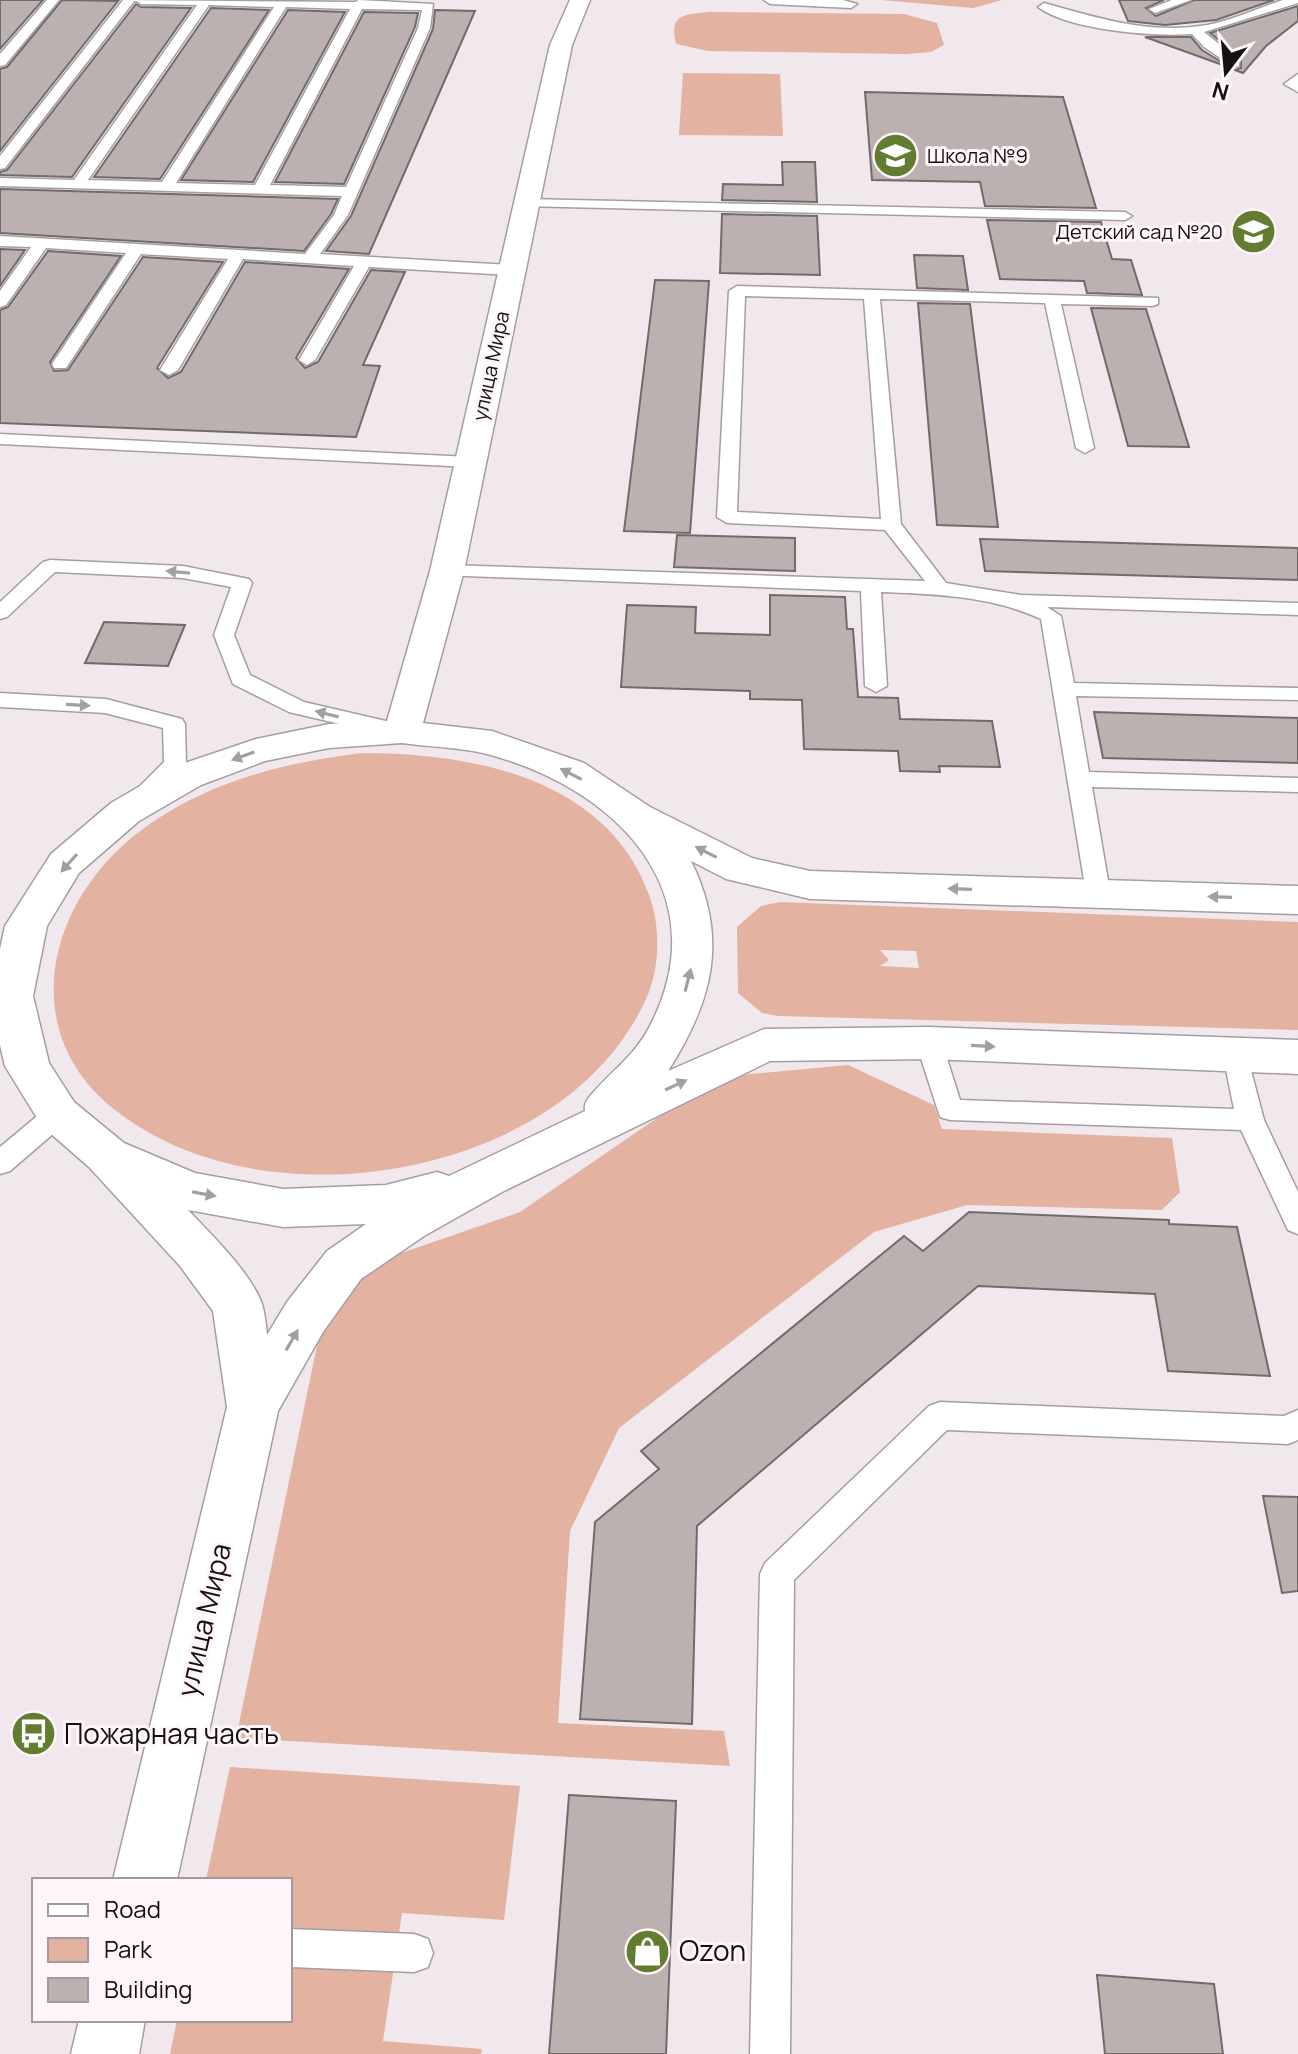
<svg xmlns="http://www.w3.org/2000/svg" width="1298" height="2054" font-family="Manrope,sans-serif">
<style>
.green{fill:#e3b2a0;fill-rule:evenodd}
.building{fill:#bbb1b1;stroke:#736a6a;stroke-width:2}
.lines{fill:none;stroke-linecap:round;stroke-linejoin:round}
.service-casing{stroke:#a69da2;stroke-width:3}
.secondary-casing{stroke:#a69da2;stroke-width:3}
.service{fill:#fff;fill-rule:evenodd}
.secondary{fill:#fff;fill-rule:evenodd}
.oneway{fill:#a1a0a1}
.labels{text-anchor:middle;stroke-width:6;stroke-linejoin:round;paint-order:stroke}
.far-poi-label{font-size:20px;fill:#141113;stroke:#fff5fa;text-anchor:start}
.far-street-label{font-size:20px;fill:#141113;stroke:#fff5fa}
.near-street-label{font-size:28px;fill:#141113;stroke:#fff5fa}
.near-poi-label{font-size:28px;fill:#141113;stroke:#fff5fa;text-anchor:start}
</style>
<rect width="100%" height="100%" fill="#f1e8ed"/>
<g class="green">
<path d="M881 0H1002L973 8Z"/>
<path d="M708 12 904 14 937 23 944 45 931 52 906 54 708 51 676 44C669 14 683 15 708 12Z"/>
<path d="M683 73 780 74 783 136 679 135Z"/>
<path d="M362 753C472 753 607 778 649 895 661 927 660 968 646 999 587 1129 420 1185 286 1173 227 1168 166 1149 119 1113 19 1039 43 913 129 840 195 785 278 763 362 753Z"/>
<path d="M780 902 1298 922V1030L778 1016 762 1013 738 993 737 927 761 906ZM880 950 916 951 919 968 880 966 889 960Z"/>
<path d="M848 1065 934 1105 942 1129 1172 1138 1180 1192 1162 1210 967 1205 874 1232 619 1428 570 1531 558 1723 724 1731 730 1766 236 1738 319 1336 361 1267 520 1212 717 1077Z"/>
<path d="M230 1767 520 1786 504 1920 402 1913 383 2041 482 2049 481 2054H170L177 2020H290V1880H206Z"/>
</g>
<g class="building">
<path d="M0 0H43L0 49Z"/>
<path d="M62 0 118 1 0 151V69L7 67Z"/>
<path d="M1119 0H1164L1146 8 1156 16 1194 0H1274L1216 20 1165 25 1128 21Z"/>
<path d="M136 4 141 7 191 8 72 177 0 175V172L7 170Z"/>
<path d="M1298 6V21L1266 46 1243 73 1235 70 1241 68V58L1210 33Z"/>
<path d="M211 8 269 10 160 179 94 177Z"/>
<path d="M288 10 345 12 253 182 181 180Z"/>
<path d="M435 10 475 11 369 254 326 251 351 216 433 29Z"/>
<path d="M364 12 418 13 415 27 344 184 275 182Z"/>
<path d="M1145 37H1191L1202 50 1231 68Z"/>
<path d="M865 92 1063 97 1096 208 985 206 980 182 872 180Z"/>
<path d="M782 162H815L817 202 722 200 723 184 783 185Z"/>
<path d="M0 189 338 199 331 214 304 251 0 233Z"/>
<path d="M722 214 817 216 820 275 720 273Z"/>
<path d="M987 220 1101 222 1112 259 1131 260 1142 295 1087 293 1084 281 1000 279Z"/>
<path d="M0 249 25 250 0 286Z"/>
<path d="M48 251 121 256 50 362 54 371 68 370 143 257 223 262 157 368 168 378 181 372 245 262 349 269 296 358 305 368 318 362 371 270 405 272 363 365 380 366 356 437 0 423V310L8 307Z"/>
<path d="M914 255 963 256 968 290 917 288Z"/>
<path d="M655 280 709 281 690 533 624 531Z"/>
<path d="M918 303 970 304 998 527 937 525Z"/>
<path d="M1091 308 1146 309 1189 447 1128 446Z"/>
<path d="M677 535 795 538V571L674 567Z"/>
<path d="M980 539 1298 548V580L985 571Z"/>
<path d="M770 595 845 597 847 629H853L858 697 898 698 900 719 992 721 1000 767 939 766 940 772 900 771 898 751 804 749 802 700 750 699V691L621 687 627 605 696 607 695 633 770 635Z"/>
<path d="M104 622 185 625 168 666 85 663Z"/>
<path d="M1094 712 1298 718V763L1103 758Z"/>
<path d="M969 1212 1169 1220V1224L1237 1227 1270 1376 1168 1371 1155 1294 978 1286 697 1526 692 1724 580 1719 595 1522 659 1469 641 1451 904 1236 923 1251Z"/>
<path d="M1263 1496 1298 1497V1591L1282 1593Z"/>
<path d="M569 1795 676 1801 666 2054H549Z"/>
<path d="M1097 1975 1214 1984 1223 2054H1105Z"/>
</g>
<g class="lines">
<defs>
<g id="service">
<path d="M47 0H59L5 65 0 66V54Z"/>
<path d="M123 0 355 2 359 0 433 4 430 28 348 215 320 254 512 265 520 270 512 275 369 267 315 360 307 365 299 360 354 266 243 259 178 370 169 375 160 370 228 259 141 254 66 368H54L52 364 126 253 46 248 6 305 0 307V291L31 247 0 246V236L305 254 334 215 342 196 0 186V178L74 180 197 5 141 4 135 0 5 168 0 169V156ZM209 5 274 7 162 182 88 180ZM286 7 350 9 255 185 176 183ZM362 9 422 10 418 28 346 187 270 185Z"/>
<path d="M764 0H843L857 4 851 8 770 4Z"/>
<path d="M1172 0H1191L1155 13 1149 9Z"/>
<path d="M1283 0H1298V3L1204 32 1239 60V66L1234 67 1204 47 1192 34C1153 37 1069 30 1038 7L1044 3C1098 18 1150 35 1207 25 1233 20 1258 8 1283 0Z"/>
<path d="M1298 74V92L1284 84Z"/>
<path d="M526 199 1125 212 1132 216 1125 220 521 206 519 203Z"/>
<path d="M737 286 1158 298V304L1152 306 1061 304 1094 448 1085 453 1076 448 1045 303 880 299 901 524 946 583 1021 595 1298 603V615L1047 607 1061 616 1074 683 1298 688V700L1076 696 1089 772 1298 778V792L1092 787 1110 892 1107 898 1098 900 1089 898 1086 892 1041 619C991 596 936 594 881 592L887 686 876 692 865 686 861 591 440 575 437 571 440 567 447 565 925 581 885 530 727 523 717 517 729 291ZM745 296 864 299 881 519 737 512Z"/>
<path d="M0 434 470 457 479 462 470 467 0 444Z"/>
<path d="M50 560 183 566 249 579 252 583 234 635 250 675 304 702 403 725 406 730 395 737 289 712 233 684 214 635 231 587 183 578 55 572 7 617 0 619V602L43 562Z"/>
<path d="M0 693 106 699 182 719 185 724 186 764 154 796H138L135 791 164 762 163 728 105 713 0 707Z"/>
<path d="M929 1033 938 1036 942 1043 960 1100 1234 1109 1223 1055 1227 1048 1236 1045 1245 1048 1264 1120 1298 1192V1234L1288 1230 1241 1130 950 1120 940 1117 916 1043 920 1036Z"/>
<path d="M58 1104 68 1107 72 1114 68 1121 10 1171 0 1174V1147L48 1107Z"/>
<path d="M940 1402 1284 1416 1298 1410V1440L1288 1444 947 1430 794 1580 790 2054H750L760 1574 765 1563 929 1406Z"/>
<path d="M290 1929 414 1934 428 1939 433 1953 428 1967 414 1972 290 1967Z"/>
</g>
<g id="secondary">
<path d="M570 0H590L572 45 464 571 423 723 492 731 584 763 650 807 752 858 810 871 1298 886V914L810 899 726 879 691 861C729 938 713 1001 668 1071L764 1029 929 1027 1298 1040V1074L929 1059 770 1061 502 1192 424 1236 361 1279 323 1332 278 1411 177 1880H113L227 1407 213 1311 180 1266 89 1167 42 1126 5 1066 0 1045V949L5 926 51 854 111 803 173 767 256 739 329 724 387 721 430 571 550 45ZM402 743C429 747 460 747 487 754 613 787 720 890 650 1026 633 1058 612 1070 591 1095 586 1100 584 1105 585 1111L449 1176 437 1172 386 1185 283 1189 195 1173 124 1143 74 1102 49 1063 33 996 47 926 79 873 139 821 201 785 265 761 329 748ZM188 1210 283 1227 366 1224 327 1251 287 1302 267 1335C266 1325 265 1314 262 1304 251 1273 211 1234 188 1210Z"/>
<path d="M79 2020H145L139 2054H71Z"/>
</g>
</defs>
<use href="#service" class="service-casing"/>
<use href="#secondary" class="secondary-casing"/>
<use href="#service" class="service"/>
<use href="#secondary" class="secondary"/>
</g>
<defs><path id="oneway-solid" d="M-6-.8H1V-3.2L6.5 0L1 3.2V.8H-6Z" transform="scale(2)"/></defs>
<g class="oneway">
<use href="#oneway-solid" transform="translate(178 572) rotate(-175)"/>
<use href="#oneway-solid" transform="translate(78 705) rotate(3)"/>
<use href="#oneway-solid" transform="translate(327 714) rotate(-166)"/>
<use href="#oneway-solid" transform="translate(243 756) rotate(160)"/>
<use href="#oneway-solid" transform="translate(571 774) rotate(-153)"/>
<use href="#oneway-solid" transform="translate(706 852) rotate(-153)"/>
<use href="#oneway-solid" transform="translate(69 863) rotate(132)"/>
<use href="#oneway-solid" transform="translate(960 889) rotate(-178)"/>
<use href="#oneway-solid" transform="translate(1220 897) rotate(-178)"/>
<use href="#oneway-solid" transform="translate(688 980) rotate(-76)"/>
<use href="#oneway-solid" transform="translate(983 1046) rotate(3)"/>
<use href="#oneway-solid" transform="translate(676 1085) rotate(-25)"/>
<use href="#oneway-solid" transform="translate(204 1194) rotate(10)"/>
<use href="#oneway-solid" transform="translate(292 1340) rotate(-60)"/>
</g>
<defs>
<symbol id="school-disc" viewBox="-11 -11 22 22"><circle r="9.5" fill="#627c30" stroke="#fff5fa"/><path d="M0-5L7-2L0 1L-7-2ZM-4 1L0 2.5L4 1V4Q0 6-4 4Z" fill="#fff"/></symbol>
<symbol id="bus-disc" viewBox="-11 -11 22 22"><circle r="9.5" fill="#627c30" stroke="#fff5fa"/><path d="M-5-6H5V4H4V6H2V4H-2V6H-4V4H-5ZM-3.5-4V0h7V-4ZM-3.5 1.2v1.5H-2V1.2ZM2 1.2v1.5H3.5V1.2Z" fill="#fff"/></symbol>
<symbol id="shop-disc" viewBox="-11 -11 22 22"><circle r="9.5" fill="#627c30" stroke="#fff5fa"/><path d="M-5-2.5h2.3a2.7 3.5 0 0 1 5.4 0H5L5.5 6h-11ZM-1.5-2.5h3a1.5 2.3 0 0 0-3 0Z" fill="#fff"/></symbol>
</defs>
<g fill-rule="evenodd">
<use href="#school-disc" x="870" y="130" width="51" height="51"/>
<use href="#school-disc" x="1228" y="206" width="51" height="51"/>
<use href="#bus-disc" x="8" y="1708" width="51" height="51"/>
<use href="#shop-disc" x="622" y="1926" width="51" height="51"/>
</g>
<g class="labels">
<g class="far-poi-label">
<text x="927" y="163">Школа №9</text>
<text x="1223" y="239" text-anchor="end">Детский сад №20</text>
</g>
<g class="far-street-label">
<text transform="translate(491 366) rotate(-78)" y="7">улица Мира</text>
</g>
<g class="near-street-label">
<text transform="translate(204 1620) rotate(-77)" y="10">улица Мира</text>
</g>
<g class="near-poi-label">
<text x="64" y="1744">Пожарная часть</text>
<text x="679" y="1961">Ozon</text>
</g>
</g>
<rect x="32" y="1878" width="260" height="144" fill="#fff5fa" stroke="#a19a9e" stroke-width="2"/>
<rect x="48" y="1904" width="40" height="12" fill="#ffffff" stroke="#a19a9e" stroke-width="2"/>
<text x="104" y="1918" font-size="24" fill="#141113">Road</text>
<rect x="48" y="1938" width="40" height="24" fill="#e3b2a0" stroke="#a19a9e" stroke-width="2"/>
<text x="104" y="1958" font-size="24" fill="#141113">Park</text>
<rect x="48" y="1978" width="40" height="24" fill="#bbb1b1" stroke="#a19a9e" stroke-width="2"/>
<text x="104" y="1998" font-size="24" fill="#141113">Building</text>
<g transform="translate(1226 72) rotate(196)" stroke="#fff5fa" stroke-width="6" paint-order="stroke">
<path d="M0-6L14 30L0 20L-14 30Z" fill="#141113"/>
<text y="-12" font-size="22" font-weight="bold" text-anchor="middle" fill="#141113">N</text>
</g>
</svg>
